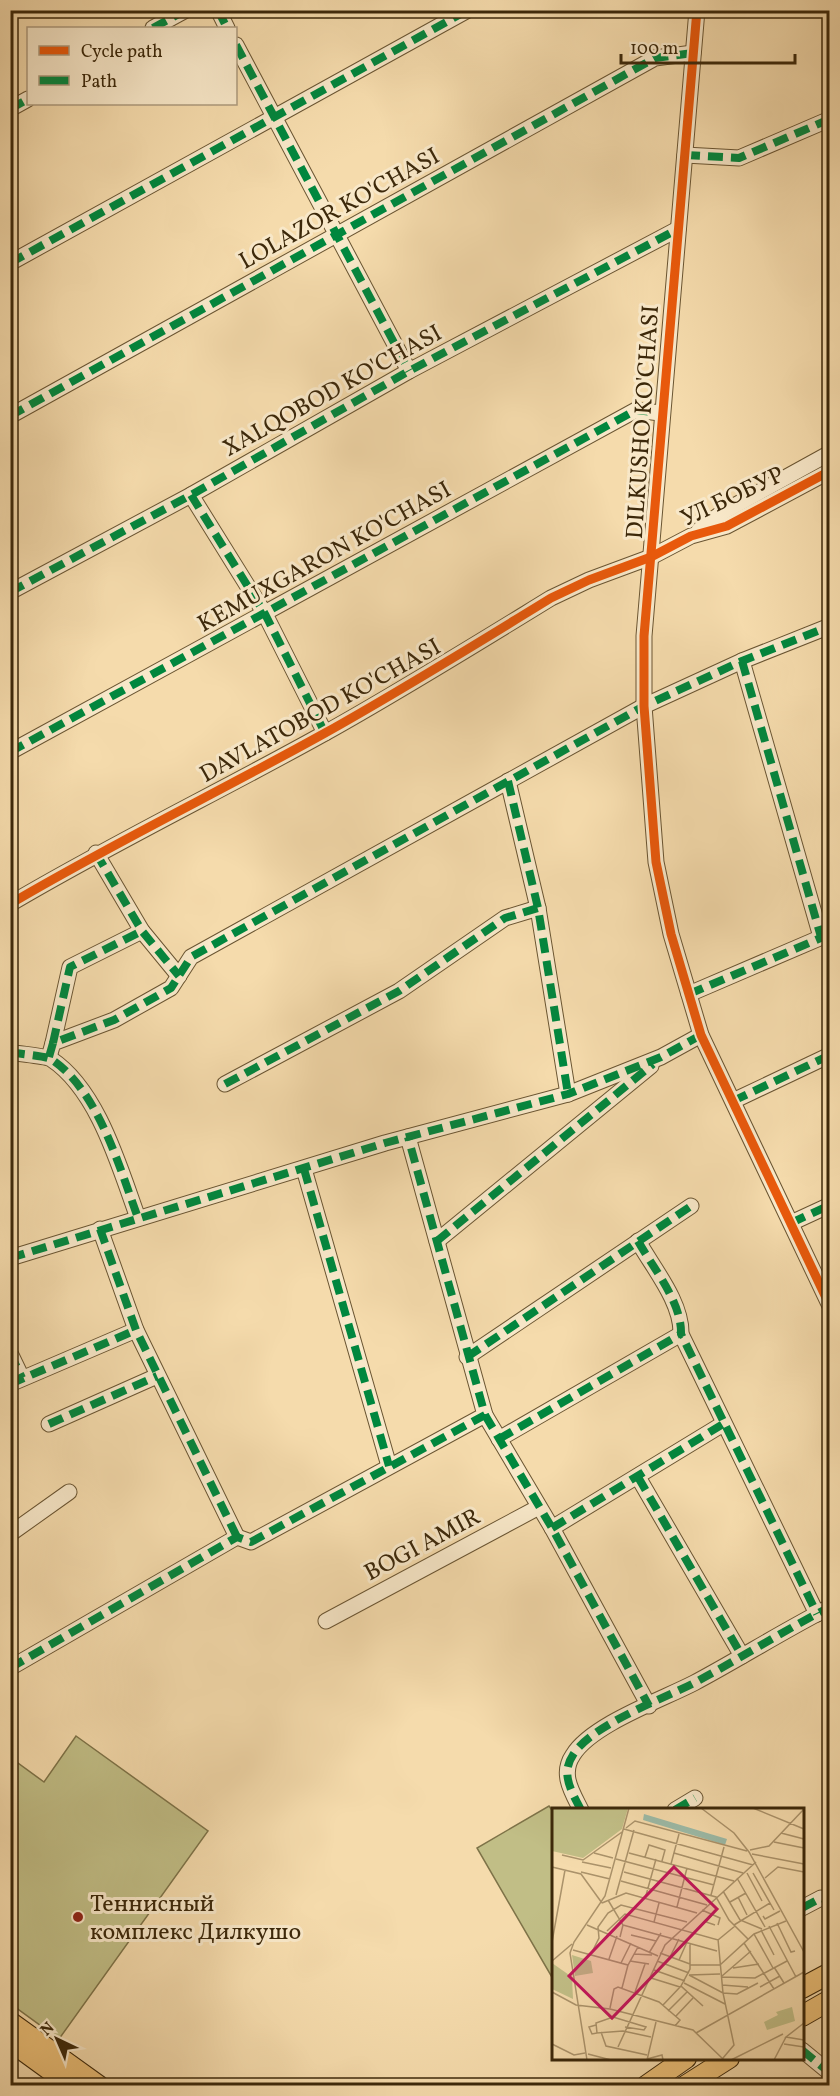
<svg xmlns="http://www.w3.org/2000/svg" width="840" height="2096" font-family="Vollkorn,serif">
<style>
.green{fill:#c1be86;stroke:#7e7348;stroke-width:1.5}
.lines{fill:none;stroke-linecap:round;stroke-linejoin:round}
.minor-casing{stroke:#6a5532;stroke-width:17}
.major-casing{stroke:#3c280a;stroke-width:22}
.minor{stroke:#f8e8c9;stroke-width:15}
.major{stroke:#eabe76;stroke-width:20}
.quiet{stroke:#00873e;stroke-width:8;stroke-dasharray:15 8;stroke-linecap:butt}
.cycleway-casing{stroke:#f8e8c9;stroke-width:13}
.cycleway{stroke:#e8590c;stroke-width:9}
.poi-dot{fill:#8f2418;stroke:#f8e8c9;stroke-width:2}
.labels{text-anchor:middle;stroke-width:6;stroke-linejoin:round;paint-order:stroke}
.street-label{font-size:24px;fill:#3c280a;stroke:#f8e8c9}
.poi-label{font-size:24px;fill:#3c280a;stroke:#f8e8c9;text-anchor:start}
.inset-road{fill:none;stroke:#ab936b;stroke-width:1.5}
.view{fill:#c2185b;fill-opacity:0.15;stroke:#c2185b;stroke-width:3}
.inset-edge{fill:none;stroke:#3c280a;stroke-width:3}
</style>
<rect width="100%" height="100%" fill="#f5dbac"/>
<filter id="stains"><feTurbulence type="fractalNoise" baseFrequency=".00333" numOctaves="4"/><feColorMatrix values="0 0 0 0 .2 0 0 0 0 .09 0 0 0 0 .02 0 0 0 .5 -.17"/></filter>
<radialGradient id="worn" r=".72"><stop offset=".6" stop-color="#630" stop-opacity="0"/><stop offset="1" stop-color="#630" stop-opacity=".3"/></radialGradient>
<g class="green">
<path d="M76 1736 208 1831 59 2039 11 2004V1758L44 1782Z"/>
<path d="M549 1806 554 1813 553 1979 477 1848Z"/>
</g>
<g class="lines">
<defs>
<g id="minor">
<path d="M218 10 227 28"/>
<path d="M697 10 644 636V706L656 862 671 934 701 1035 830 1306"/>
<path d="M153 28 186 10"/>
<path d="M236 45 409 371"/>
<path d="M10 109 28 99"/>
<path d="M685 155 739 158 830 119"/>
<path d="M10 263 468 10"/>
<path d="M10 416 655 58 693 53"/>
<path d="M191 495 265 614 325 733"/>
<path d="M699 530 723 512 830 453"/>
<path d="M10 592 191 495 409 371 678 229"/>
<path d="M742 661 821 937"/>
<path d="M10 752 636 410 660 413"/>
<path d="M508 781 538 908 568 1094"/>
<path d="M96 853 142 931 179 976"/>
<path d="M10 904C113 843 221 791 325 733 402 690 476 644 551 598L589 580 651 557 691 536 727 526 830 471"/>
<path d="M689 994 829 934"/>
<path d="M53 1043 70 967 142 931"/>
<path d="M10 1052C19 1054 46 1056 51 1059 98 1090 119 1166 138 1218"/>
<path d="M49 1057 53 1043 114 1020 171 988 191 957 644 706 742 661 830 626"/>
<path d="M225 1084 399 991 505 918 538 908"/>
<path d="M733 1101 830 1055"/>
<path d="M304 1169 389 1466"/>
<path d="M791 1223 830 1205"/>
<path d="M100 1229 136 1330 237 1537"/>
<path d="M437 1241 651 1066"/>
<path d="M638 1241C653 1268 682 1302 681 1334L817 1614"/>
<path d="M10 1258 385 1143 568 1094 661 1057 701 1035"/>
<path d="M10 1353 22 1378"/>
<path d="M467 1357 691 1206"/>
<path d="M10 1384 136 1330"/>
<path d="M485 1415 552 1528 649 1706"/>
<path d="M49 1424 157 1376"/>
<path d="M499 1439 681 1334"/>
<path d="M638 1477 742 1656"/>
<path d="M552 1528 723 1424"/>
<path d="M10 1534 69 1492"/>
<path d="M326 1621 539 1507"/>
<path d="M10 1668 237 1537 251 1542 485 1415 408 1137"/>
<path d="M581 1810C572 1792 560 1774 573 1755 591 1725 661 1700 694 1683 739 1659 783 1631 830 1607"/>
<path d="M675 1810 695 1798"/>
<path d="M802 1908 821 1898 830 1901"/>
<path d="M802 2050 830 2073"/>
</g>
<g id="major">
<path d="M802 1988 830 1973"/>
<path d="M802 2016 830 2000"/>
<path d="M10 2022 99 2086"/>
<path d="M10 2041 72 2086"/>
<path d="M646 2086 686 2058"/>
<path d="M685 2086 729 2058"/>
</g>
</defs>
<use href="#minor" class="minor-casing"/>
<use href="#major" class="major-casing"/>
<use href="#minor" class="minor"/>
<use href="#major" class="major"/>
<g class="quiet">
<path d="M218 10 227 28"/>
<path d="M153 28 186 10"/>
<path d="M236 45 409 371"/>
<path d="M10 109 28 99"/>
<path d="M685 155 739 158 830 119"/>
<path d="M10 263 468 10"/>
<path d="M10 416 655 58 693 53"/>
<path d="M191 495 265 614 325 733"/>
<path d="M10 592 191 495 409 371 678 229"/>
<path d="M742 661 821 937"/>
<path d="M10 752 636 410 660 413"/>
<path d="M508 781 538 908 568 1094"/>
<path d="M96 853 142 931 179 976"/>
<path d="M689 994 830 934"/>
<path d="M53 1043 70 967 142 931"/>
<path d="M10 1052C19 1054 46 1056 51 1059 98 1090 119 1166 138 1218"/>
<path d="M49 1057 53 1043 114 1020 171 988 191 957 644 706 742 661 830 626"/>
<path d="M225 1084 399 991 505 918 538 908"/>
<path d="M733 1101 830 1055"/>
<path d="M304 1169 389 1466"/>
<path d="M791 1223 830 1205"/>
<path d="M100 1229 136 1330 237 1537"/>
<path d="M437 1241 653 1064"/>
<path d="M638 1241C653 1268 682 1302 681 1334L817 1614"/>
<path d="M10 1258 385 1143 568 1094 661 1057 701 1035"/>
<path d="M10 1353 22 1378"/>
<path d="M467 1357 691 1206"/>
<path d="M10 1384 136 1330"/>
<path d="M485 1415 552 1528 649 1706"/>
<path d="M49 1424 157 1376"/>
<path d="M499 1439 681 1334"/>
<path d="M638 1477 742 1656"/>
<path d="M552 1528 723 1424"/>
<path d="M10 1668 237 1537 251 1542 485 1415 408 1137"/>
<path d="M581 1810C572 1792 560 1774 573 1755 591 1725 661 1700 694 1683 739 1659 783 1631 830 1607"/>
<path d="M675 1810 695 1798"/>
<path d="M802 1908 821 1898 830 1901"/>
<path d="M802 2050 830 2073"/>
</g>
<defs>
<g id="cycleway">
<path d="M697 10 644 636V706L656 862 671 934 701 1035 830 1306"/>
<path d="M10 904C113 843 221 791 325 733 402 690 476 644 551 598L589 580 651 557 691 536 727 526 830 471"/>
</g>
</defs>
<use href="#cycleway" class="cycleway-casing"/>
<use href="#cycleway" class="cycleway"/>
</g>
<circle class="poi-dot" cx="78" cy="1917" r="6"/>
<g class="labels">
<g class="street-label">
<text transform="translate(339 208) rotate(-29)" y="8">LOLAZOR KO'CHASI</text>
<text transform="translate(332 390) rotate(-29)" y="8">XALQOBOD KO'CHASI</text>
<text transform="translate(642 422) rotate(-86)" y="8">DILKUSHO KO'CHASI</text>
<text transform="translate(732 496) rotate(-25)" y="8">УЛ БОБУР</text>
<text transform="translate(324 556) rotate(-29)" y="8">KEMUXGARON KO'CHASI</text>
<text transform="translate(320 710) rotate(-29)" y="8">DAVLATOBOD KO'CHASI</text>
<text transform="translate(422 1544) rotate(-28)" y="8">BOGI AMIR</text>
</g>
<g class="poi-label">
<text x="90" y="1911">Теннисный<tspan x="90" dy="28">комплекс Дилкушо</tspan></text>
</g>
</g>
<g transform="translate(552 1808)">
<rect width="252" height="252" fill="#f5dbac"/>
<path d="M0 0H76L70 21 31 50 0 43ZM20 147 39 153 41 165 23 168ZM0 155 20 169 21 191 0 181ZM240 199 243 213 215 222 212 214 226 207 224 204Z" fill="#c1be86"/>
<path d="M92 6 175 31 173 37 91 12Z" fill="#9cbba8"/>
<path class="inset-road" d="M149 0 182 25 197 44 252 144M201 0 252 21M74 20 83 13 195 43M72 21 201 57M229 25 252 31M222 34 252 40M198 42 217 38 252 1M42 45 61 50M77 45 182 73M122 45 191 65M200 46 252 56M10 47 31 52 70 24M93 49 97 37 113 42 110 53M64 51 162 77M30 54 59 60M119 56 127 26M0 59 29 66 50 95M29 64 58 71M72 64 164 89 177 112 196 131M195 65 210 93M201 65 222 102M185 70 213 119M213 70 226 59 252 64M69 73 155 97M171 83 188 112 210 121M64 87 82 22M159 87 172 39M186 89 195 107M93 91 104 51M56 92 71 117 68 129M178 94 194 85M50 95 74 85 145 105M125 99 135 60M150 102 168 110 166 117M160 107 154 114 163 117M211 108 213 111 228 103M102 114 107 95M225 115 239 144 243 143M35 117 106 148M71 117 165 143M182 117 218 95M217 118 244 169M209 122 222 147M55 123 73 106 166 132 183 118M202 126 221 160M79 127 104 133M166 131 171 185 182 237 171 250M0 134 13 62M138 135V161L129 178 151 198M192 135 222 181M21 142 76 157 86 139M97 145 109 125M108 145 138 156M39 146 47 130 46 119 56 105 69 97 135 114M82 146 100 147M118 149 127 131M57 151 65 128M127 152 135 134M0 153 20 136M78 153 97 156M105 153 137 165M69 155 79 135M138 157H168M168 157 202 126 234 113M222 159 232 175M181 160 207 156M102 162 133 173M137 167 171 185 185 186 206 175M137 167 168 166M170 168 199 143M169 169 203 170 235 153M99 170 128 179M132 175 173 196M170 177 196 179M208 179 228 168M70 180 76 157M0 184 24 197 58 201 141 222 172 252M83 184 93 156M111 197 129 178M58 200 62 181 66 179 107 194 128 212 123 218M116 203 135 184M124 208 141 190M252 215 234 229 252 232M44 217 37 219 40 226 45 225M73 219 92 222 94 219 61 209 44 215 45 225 71 223 99 229M49 224 54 238 95 247M144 225 252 164M0 236 22 247 33 245M232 236 252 239M66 239 113 137 204 54M36 246 59 252M95 251 110 247 111 252M35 252 18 145 22 134 53 88 77 0M95 252 104 214M179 252 231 226M222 252 234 229"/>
<path class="view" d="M122 59 165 101 60 210 17 168Z"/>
<rect width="252" height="252" class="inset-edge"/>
</g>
<rect width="840" height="2096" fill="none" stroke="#f5dbac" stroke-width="36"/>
<rect x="12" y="12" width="816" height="2072" fill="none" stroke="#3c280a" stroke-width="3"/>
<rect x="18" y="18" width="804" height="2060" fill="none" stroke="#3c280a" stroke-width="1.5"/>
<rect x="27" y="27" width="210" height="78" fill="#f8e8c9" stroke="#ad9b7d" stroke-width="1.5"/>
<rect x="39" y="46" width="30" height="9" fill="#e8590c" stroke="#ad9b7d" stroke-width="1.5"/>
<text x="81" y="57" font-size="18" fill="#3c280a">Cycle path</text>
<rect x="39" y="76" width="30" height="9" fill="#00873e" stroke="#ad9b7d" stroke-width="1.5"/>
<text x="81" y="87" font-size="18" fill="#3c280a">Path</text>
<g transform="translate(57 2039) rotate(316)" stroke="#f8e8c9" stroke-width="4.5" paint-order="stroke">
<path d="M0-4.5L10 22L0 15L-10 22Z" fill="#3c280a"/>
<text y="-9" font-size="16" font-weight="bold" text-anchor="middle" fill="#3c280a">N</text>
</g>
<path d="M621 54v9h174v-9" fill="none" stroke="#3c280a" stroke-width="3"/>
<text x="630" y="54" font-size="18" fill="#3c280a" stroke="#f8e8c9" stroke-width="4.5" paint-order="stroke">100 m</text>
<rect width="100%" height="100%" filter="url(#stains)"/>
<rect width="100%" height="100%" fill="url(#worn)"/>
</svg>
